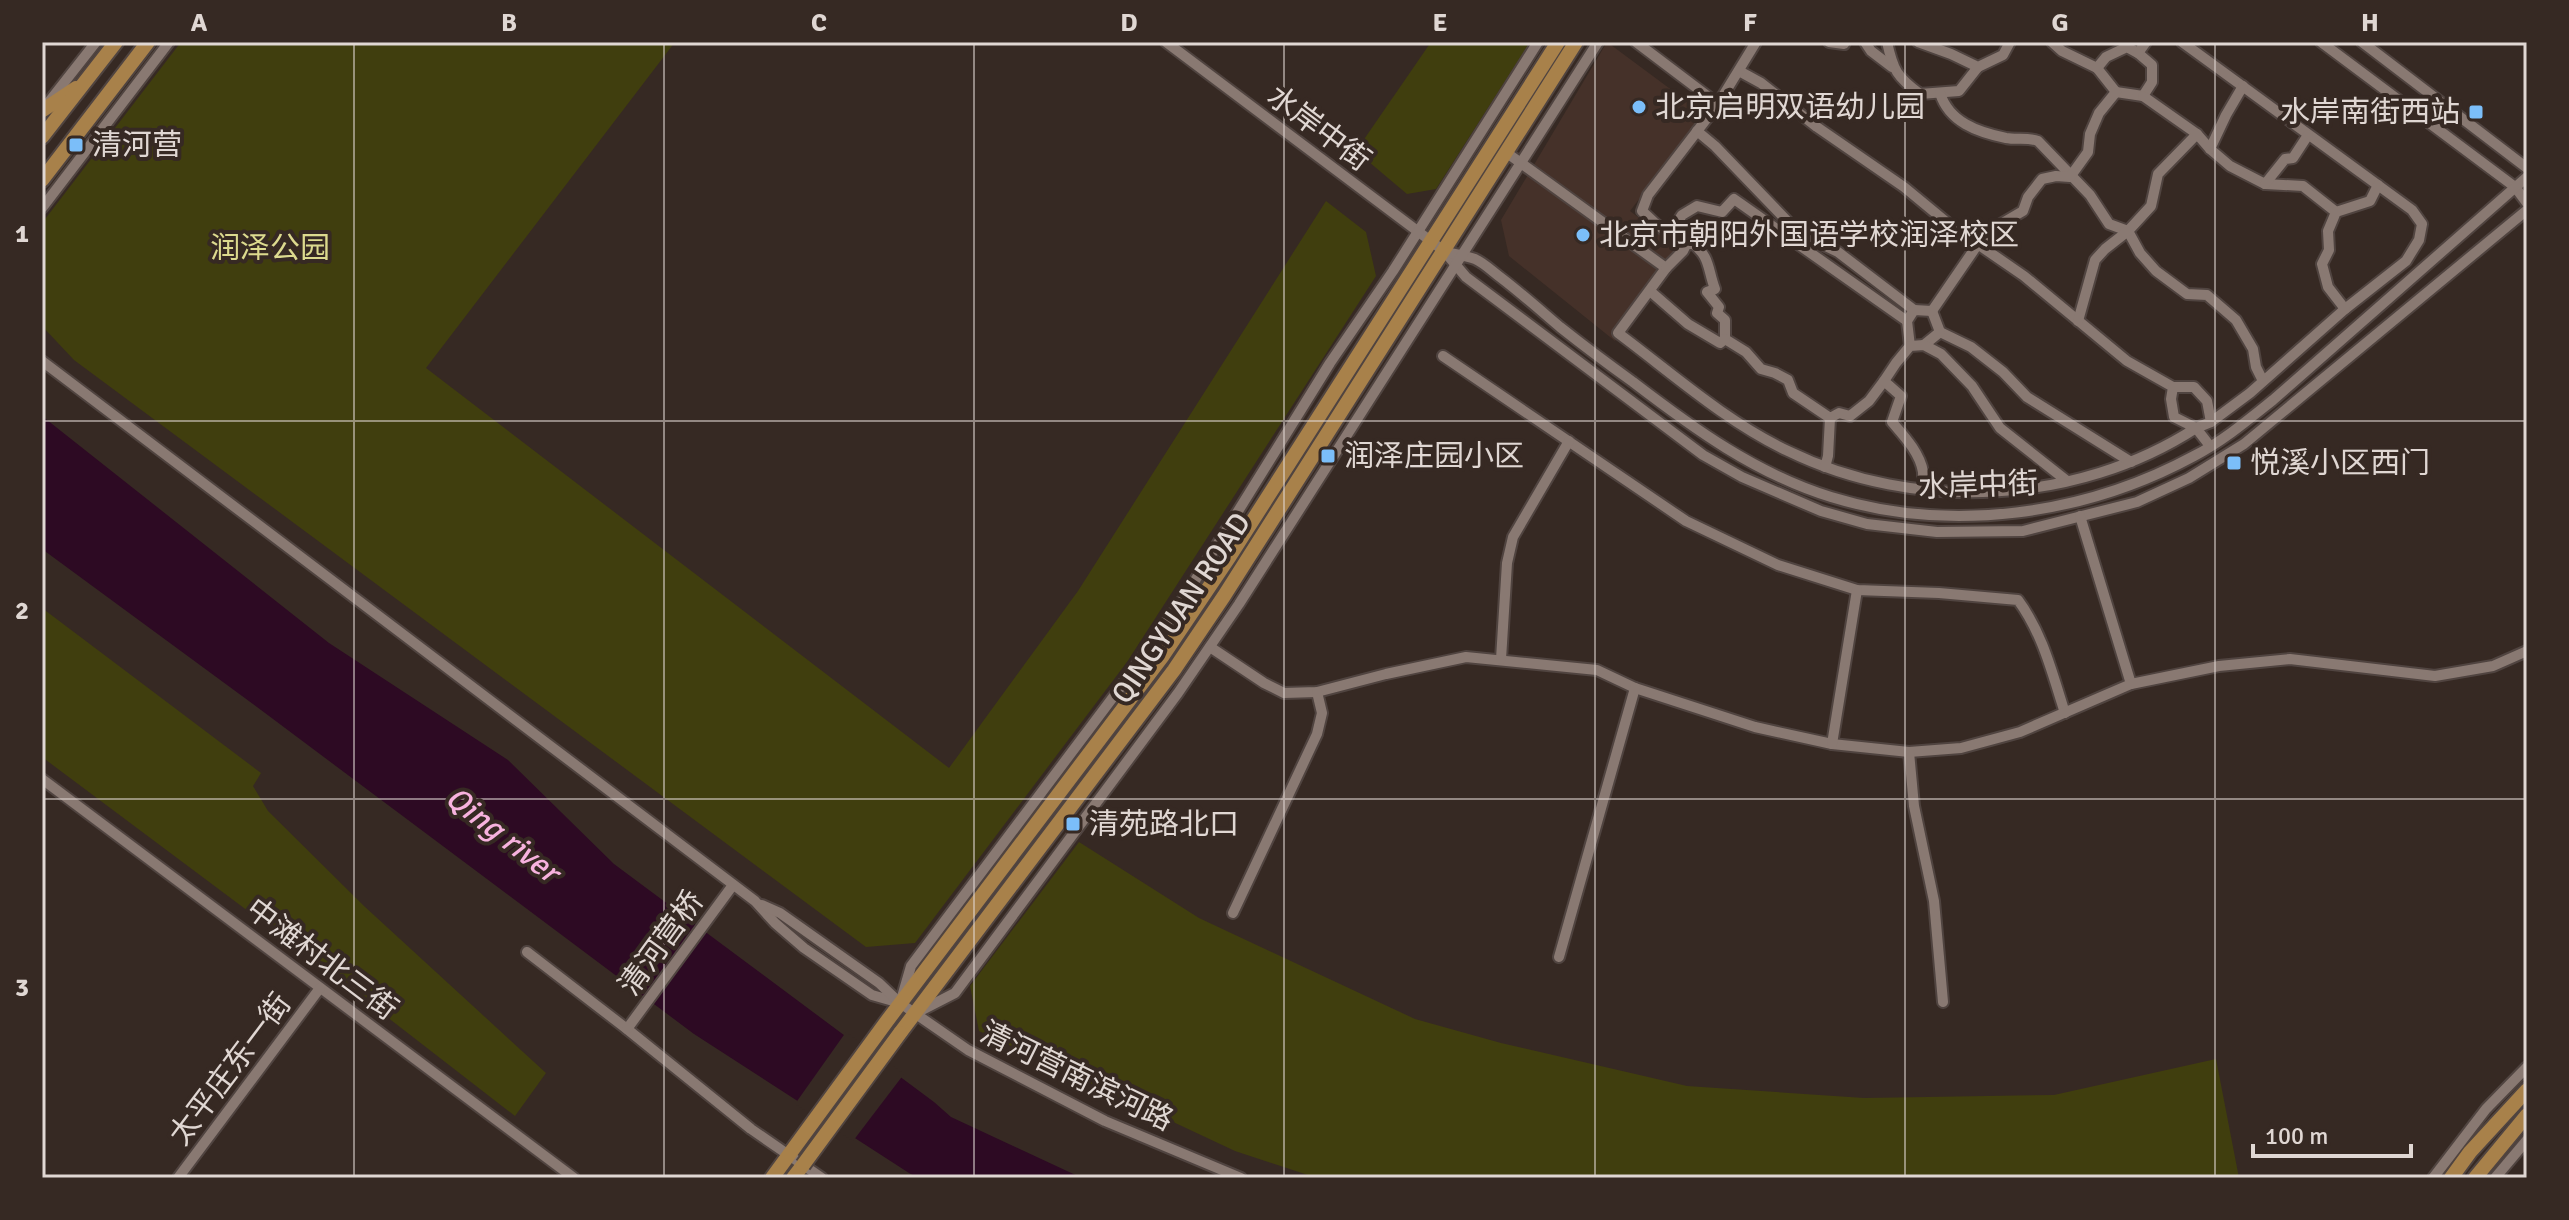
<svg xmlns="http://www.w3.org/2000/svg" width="2569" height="1220" font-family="Signika,'Noto Sans SC',sans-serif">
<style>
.built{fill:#453129}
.green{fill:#403e0e}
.water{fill:#2d0a23}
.pier{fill:#362923}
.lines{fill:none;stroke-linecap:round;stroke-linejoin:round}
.minor-casing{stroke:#504440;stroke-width:14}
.major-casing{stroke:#504440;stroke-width:18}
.minor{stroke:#897972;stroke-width:10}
.major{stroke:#a8814a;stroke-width:14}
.major-bridge-casing{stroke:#504440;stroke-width:18;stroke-linecap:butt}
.major-bridge{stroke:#a8814a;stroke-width:14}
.grid{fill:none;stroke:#e0d7d3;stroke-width:2;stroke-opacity:0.55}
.poi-dot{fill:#7bbef9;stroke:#362923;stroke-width:3}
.labels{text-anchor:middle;stroke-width:8;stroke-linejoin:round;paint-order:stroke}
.poi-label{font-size:30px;fill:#e0d7d3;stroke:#362923;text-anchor:start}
.street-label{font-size:30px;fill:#e0d7d3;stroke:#362923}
.park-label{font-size:30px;fill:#dcda8e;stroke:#362923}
.water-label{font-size:32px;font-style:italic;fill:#f7b2de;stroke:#362923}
.neatline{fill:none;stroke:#e0d7d3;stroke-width:3}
.grid-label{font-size:26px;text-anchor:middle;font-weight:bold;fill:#e0d7d3}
</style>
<rect width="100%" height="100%" fill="#362923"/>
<path class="built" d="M1607 42 1704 114 1630 211 1680 249 1615 341 1509 256 1501 220Z"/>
<g class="green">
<path d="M181 42H675L426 368 949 768 1078 591 1326 201 1366 232 1376 276 1127 662 915 943 866 947 74 360 42 326V223Z"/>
<path d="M1431 42H1530L1436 189 1407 194 1356 151Z"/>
<path d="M42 608 261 773 253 786 268 811 364 906 546 1073 515 1116 316 962 42 757Z"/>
<path d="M1079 842 1199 918 1415 1019 1501 1043 1687 1086 1864 1098 2054 1095 2216 1059 2239 1178H1317L1235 1151 979 1031 970 986Z"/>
</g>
<path class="water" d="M42 416 329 643 508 760 614 864 934 1102 951 1117 1082 1178H918L909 1173 694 1034 261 710 42 549Z"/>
<path class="pier" d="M846 1032 904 1074 853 1141 795 1104Z"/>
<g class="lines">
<defs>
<g id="minor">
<path d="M1166 42 1444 251 1466 277 1703 455 1742 477 1821 511 1867 524 1937 532 2023 531 2137 502 2189 478 2244 444 2527 210"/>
<path d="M1636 42 1718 104"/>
<path d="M1829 42 1844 44 1845 42"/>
<path d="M1865 42 1871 51 1892 67"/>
<path d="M1887 42C1893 70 1897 77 1920 94L1959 91 1978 67"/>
<path d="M1918 42 1951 54 1978 67 2003 55 2010 42"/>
<path d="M2052 42 2062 51 2097 68"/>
<path d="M2182 42 2412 210 2422 224 2419 240 2406 261 2345 309 2250 393 2211 422 2196 428 2210 446"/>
<path d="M2321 42 2515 187 2527 203"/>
<path d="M2362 42 2527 168"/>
<path d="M2116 92 2143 96 2152 82V65L2138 53"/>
<path d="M1940 93C1949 122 1977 132 2006 138 2017 140 2027 137 2038 141L2090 195 2109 224 2128 231 2140 253 2156 271 2187 294 2207 295 2236 320 2253 349 2256 367 2263 381"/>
<path d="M2143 96 2197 134 2210 149 2230 166 2265 184 2303 186 2336 212"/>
<path d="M48 103 96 42"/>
<path d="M1697 131 1715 146 1792 226 1805 236 1838 252 1914 310"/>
<path d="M2210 149 2226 115 2243 86"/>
<path d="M1507 153 1666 268 1618 333C1673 374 1725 421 1788 451 1915 513 2077 505 2196 428L2174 417 2171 399 2173 387 2127 361 2024 276 1950 225 1904 187 1817 127 1761 83 1739 71"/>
<path d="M2265 184 2285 159 2293 158 2308 135"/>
<path d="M42 208 169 42"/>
<path d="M1670 234 1682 215 1697 206 1722 212 1734 199 1907 321"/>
<path d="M1686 245 1691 242C1711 257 1707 268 1715 289L1707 292 1719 307 1717 313 1725 320V339L1746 352 1761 369 1775 373 1788 380 1793 393 1830 418 1839 413 1850 416 1869 401 1884 381"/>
<path d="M1446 252C1455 254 1466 256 1475 259 1484 263 1492 271 1500 277 1521 293 1540 310 1560 327 1584 346 1608 364 1633 382 1693 428 1756 474 1831 497 1951 534 2085 515 2194 456 2223 441 2248 420 2273 400L2527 177"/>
<path d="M1666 268 1683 251 1686 245 1657 225 1642 211 1648 195 1718 104 1756 42"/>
<path d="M1650 291 1688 324 1720 343 1725 339"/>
<path d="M2345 309 2328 287 2322 264 2329 250 2328 231 2336 212 2370 201 2378 185"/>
<path d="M2078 321 2095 260 2105 249 2128 231 2151 206 2158 174 2197 134"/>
<path d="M1940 332 1971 347 2003 372 2027 397 2131 462"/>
<path d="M1924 345 1940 332 1932 311"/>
<path d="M1910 346 1907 321 1914 310 1932 311 1978 244 1994 228 2023 211 2028 197 2042 179 2056 176 2070 177 2088 152 2090 134 2099 113 2116 92 2097 68 2106 57 2127 47 2138 53 2146 42"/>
<path d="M1443 356 1686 521 1778 565 1857 590 1939 593 2018 600C2043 634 2052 673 2065 713"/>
<path d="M42 361 755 901 775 923 804 948 872 995 900 1003"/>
<path d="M2173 387H2194L2207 401 2211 422"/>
<path d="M1825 467 1828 456 1830 418"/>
<path d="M1925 491C1923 484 1923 479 1923 472 1920 453 1904 436 1892 422L1901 396 1884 381 1896 363 1910 346 1924 345 1941 354 1972 386 2000 428 2067 481"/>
<path d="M2080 516 2131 684"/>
<path d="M1210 647 1264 683 1284 693 1317 692 1386 674 1466 657 1597 670 1635 688 1755 727 1832 744 1909 752 1961 748 2020 732 2131 684 2219 666 2290 659 2435 676 2493 666 2527 651"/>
<path d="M1501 659 1507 563 1513 537 1569 441"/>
<path d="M1832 744 1857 590"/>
<path d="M1909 752 1914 806 1934 901 1943 1002"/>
<path d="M42 779 574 1178"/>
<path d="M762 905 780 913 879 983 900 1003 968 1050 1105 1121 1241 1178"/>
<path d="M1233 913 1317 734 1322 713 1317 692"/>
<path d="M527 952 627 1029 751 1129 822 1178"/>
<path d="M1559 957 1635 688"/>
<path d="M902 997 911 966 1126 680 1186 595 1330 363 1393 271 1538 42"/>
<path d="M920 1011 955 993 1178 693 1239 604 1598 42"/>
<path d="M627 1029 733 885"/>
<path d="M178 1178 320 988"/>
<path d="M2433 1178 2486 1109 2527 1067"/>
<path d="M2495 1178 2527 1140"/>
</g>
<g id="major">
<path d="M43 110 76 88"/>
<path d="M42 137 116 42"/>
<path d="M42 180 148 42"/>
<path d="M900 1033 1174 670 1224 596 1576 42"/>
<path d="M772 1178 887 1021 1162 657 1230 556 1558 42"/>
<path d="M793 1178 803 1165"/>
<path d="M2451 1178 2470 1152 2527 1090"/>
<path d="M2475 1178 2527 1115"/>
</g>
</defs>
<use href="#minor" class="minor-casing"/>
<use href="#major" class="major-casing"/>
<use href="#minor" class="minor"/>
<use href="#major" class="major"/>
<defs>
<path id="major-bridge" d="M803 1165 900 1033"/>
</defs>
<use href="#major-bridge" class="major-bridge-casing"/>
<use href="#major-bridge" class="major-bridge"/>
</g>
<path class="grid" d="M354 42V1178M664 42V1178M974 42V1178M1284 42V1178M1595 42V1178M1905 42V1178M2215 42V1178M42 421H2527M42 799H2527"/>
<g class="poi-dot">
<circle cx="1639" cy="107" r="8"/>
<rect x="2468" y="104" width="16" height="16" rx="4"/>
<rect x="68" y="137" width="16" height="16" rx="4"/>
<circle cx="1583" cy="235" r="8"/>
<rect x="1320" y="448" width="16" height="16" rx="4"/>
<rect x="2226" y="455" width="16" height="16" rx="4"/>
<rect x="1065" y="816" width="16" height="16" rx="4"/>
</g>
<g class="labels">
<g class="poi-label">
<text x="1655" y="117">北京启明双语幼儿园</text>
<text x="2460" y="122" text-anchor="end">水岸南街西站</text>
<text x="92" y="155">清河营</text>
<text x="1599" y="245">北京市朝阳外国语学校润泽校区</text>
<text x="1344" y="466">润泽庄园小区</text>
<text x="2250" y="473">悦溪小区西门</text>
<text x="1089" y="834">清苑路北口</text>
</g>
<g class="street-label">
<text transform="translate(1319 128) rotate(37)" y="10">水岸中街</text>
<text transform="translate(1978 485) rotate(-2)" y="10">水岸中街</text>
<text transform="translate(1181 608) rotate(-56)" y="10">QINGYUAN ROAD</text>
<text transform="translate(661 943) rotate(-54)" y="10">清河营桥</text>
<text transform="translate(322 959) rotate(37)" y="10">中滩村北三街</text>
<text transform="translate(230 1069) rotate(-53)" y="10">太平庄东一街</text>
<text transform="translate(1077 1076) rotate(26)" y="10">清河营南滨河路</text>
</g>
<g class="park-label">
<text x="270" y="258">润泽公园</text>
</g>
<g class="water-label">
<text transform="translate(503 834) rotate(38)" y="11">Qing river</text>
</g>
</g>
<rect width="2569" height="1220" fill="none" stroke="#362923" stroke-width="88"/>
<path d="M2253 1144v12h158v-12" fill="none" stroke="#e0d7d3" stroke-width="4"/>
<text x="2265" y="1144" font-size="24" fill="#e0d7d3" stroke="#362923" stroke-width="6" paint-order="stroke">100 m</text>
<rect x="44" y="44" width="2481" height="1132" class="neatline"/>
<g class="grid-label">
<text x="199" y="31">A</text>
<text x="509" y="31">B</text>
<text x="819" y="31">C</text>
<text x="1129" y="31">D</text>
<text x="1440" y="31">E</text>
<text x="1750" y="31">F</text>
<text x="2060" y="31">G</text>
<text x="2370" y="31">H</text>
<text x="22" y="242">1</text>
<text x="22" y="619">2</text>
<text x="22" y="996">3</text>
</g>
</svg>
